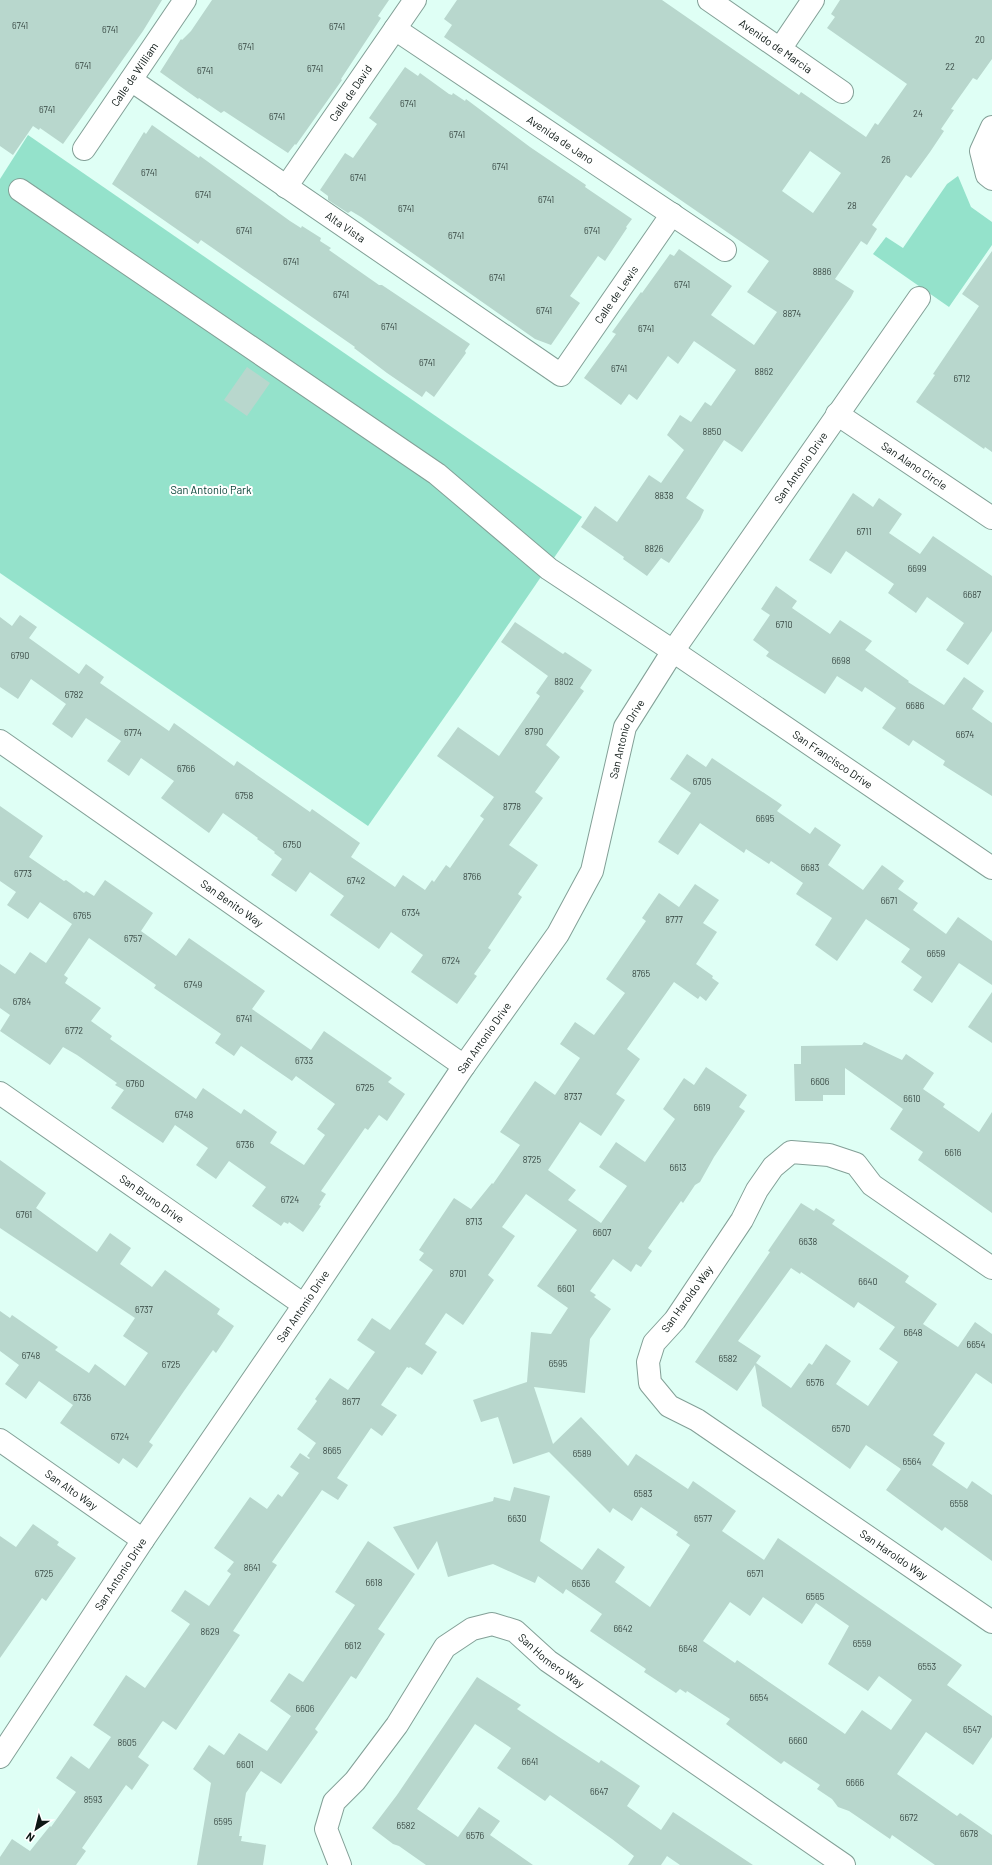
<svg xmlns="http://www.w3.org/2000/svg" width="992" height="1865" font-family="Barlow,sans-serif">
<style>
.green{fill:#94e2cb}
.building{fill:#b8d7cd;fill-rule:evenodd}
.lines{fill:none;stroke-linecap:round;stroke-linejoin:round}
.minor-casing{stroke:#83a097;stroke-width:24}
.minor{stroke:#fff;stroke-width:22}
.labels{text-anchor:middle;stroke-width:4;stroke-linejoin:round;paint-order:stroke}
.number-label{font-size:9px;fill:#374742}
.street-label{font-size:11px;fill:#0c1714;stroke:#fff}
.park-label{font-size:11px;fill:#003c30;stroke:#fff}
</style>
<rect width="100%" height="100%" fill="#dffff5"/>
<g class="green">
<path d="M28 135 582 517 460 695 368 826 0 573V179Z"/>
<path d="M958 176 971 207 992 222V245L949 307 873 254 886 237 903 248 947 184Z"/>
</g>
<g class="building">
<path d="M0 0H162L143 31 63 144 40 128 39 130 33 126 13 155 0 146Z"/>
<path d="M212 0H389L378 16 381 18 341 79 342 80 296 145 295 144 288 153 224 111 221 113 199 98 198 99 160 72 181 39 182 40 191 31Z"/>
<path d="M457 0H662L799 95 801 92 866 137 875 123 878 125 907 84 827 28 835 17 831 14 840 0H992V59L977 80 973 78 951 109 954 110 941 129 944 131 930 152 911 178 906 175 872 225 877 229 867 245 861 241 835 279 854 291 851 297 742 452 724 440 686 498 704 510 700 519 669 563 661 558 647 576 623 559 624 557 581 527 595 506 617 522 649 475 661 483 684 450 667 435 680 415 691 422 705 402 711 406 736 370 694 341 678 364 668 356 637 400 629 394 621 405 584 378 616 334 612 332 641 292 642 293 670 254 674 256 679 249 732 286 711 315 754 345 777 312 747 292 769 261 444 37 452 25 444 19ZM810 151 841 173 813 213 782 191Z"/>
<path d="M405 67 418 76 420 73 449 94 452 95 453 93 465 101 466 99 530 147 586 185 585 187 632 219 626 227 627 228 605 261 598 256 570 296 580 303 551 345 535 339 361 217 351 211 348 213 328 200V196L320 190 345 153 353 158 377 124 369 118Z"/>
<path d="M152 125 199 158 200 156 290 221 301 228 302 226 321 238 320 241 331 248 329 250 379 285H382L470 344 465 351 466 353 434 397 426 391 422 397 387 373 354 348 355 347 201 240 198 244 112 184 144 132 146 134Z"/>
<path d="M992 251V452L985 447 984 449 916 402 935 375 933 374 979 306 962 294Z"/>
<path d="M247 367 270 383 247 416 224 400Z"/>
<path d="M853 493 873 507 879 498 902 514 889 533 920 554 933 536 992 576V631L968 665 946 650 964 623 927 597 916 613 888 593 894 584 846 551 831 574 809 560Z"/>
<path d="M776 586 797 601 792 608 830 634 840 620 872 641 865 650 909 681 908 682 944 705 964 677 984 691 972 709 992 723V796L943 765 945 761 913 740 909 746 882 728 896 708 865 687 862 692 837 676 825 694 766 656 769 652 753 640 770 615 761 609Z"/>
<path d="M20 615 37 627 29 638 79 674 86 664 104 677 100 683 169 731 174 723 234 766 237 761 310 812 312 809 360 843 351 857 395 887 403 875 425 890 432 880 434 882 446 865 450 868 484 819 480 816 494 797 437 756 458 727 499 756 540 696 536 693 548 676 501 642 515 622 563 654 565 652 592 670 580 688 584 691 546 745 560 757 535 792 543 798 509 845 538 865 518 894 522 897 488 948 491 950 474 974 477 976 457 1004 411 972 423 955 391 932 379 949 330 915 344 896 310 872 296 892 271 875 282 859 274 853 275 852 257 839 258 838 223 813 209 833 161 798 174 781 141 758 129 776 107 761 121 741 86 718 72 738 52 724 66 704 31 679 18 699 0 687V617L12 626Z"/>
<path d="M687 754 706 767 712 758 782 805 777 811 810 834 815 827 841 845 828 865 863 890 882 865 904 881 898 889 918 903 913 910 946 934 958 917 992 941V985L959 963 932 1003 913 990 922 977 901 962 910 949 866 919 837 961 815 945 832 918 796 894 803 883 771 861 769 864 746 849 744 853 700 823 678 855 658 842 691 793 670 779Z"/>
<path d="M0 806 43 836 29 857 64 881 66 880 84 893 86 891 94 896 105 880 153 913 141 931 176 956 189 938 265 991 252 1009 311 1050 324 1031 392 1078 388 1082 405 1094 387 1121 379 1115 368 1130 365 1128 321 1191 326 1194 319 1205 321 1206 303 1232 289 1222 288 1224 284 1222 281 1226 252 1206 266 1187 229 1161 216 1179 196 1165 208 1148 175 1125 163 1143 111 1108 124 1090 115 1085 117 1083 77 1055 63 1047 50 1065 0 1031 10 1015 0 1008V964L15 974 30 952 46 963 72 924 40 902 28 919 7 905 16 892 0 881ZM89 938 156 985 154 988 221 1034 215 1043 234 1056 241 1046 292 1081 296 1076 335 1104 317 1129 325 1135 304 1165 270 1143 277 1132 244 1109 241 1114 203 1088 196 1099 110 1039 112 1036 91 1021 101 1008 65 983 68 978 64 975Z"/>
<path d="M695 884 719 900 703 923 717 932 696 964 713 976 712 978 719 983 706 1001 700 996 698 999 674 982 627 1049 640 1059 616 1094 625 1100 601 1136 580 1122 548 1170 576 1190 568 1200 601 1223 627 1186 599 1167 616 1142 645 1162 675 1119 663 1109 684 1078 694 1085 706 1067 747 1095 739 1107 745 1111 714 1157 700 1182 695 1185 683 1203 681 1201 648 1248 652 1251 641 1267 636 1264 631 1272 613 1259 590 1291 596 1295 594 1297 611 1309 590 1339 585 1393 534 1387 553 1444 581 1417 628 1466 636 1454 688 1489 693 1481 736 1511 722 1531 764 1560 778 1538 962 1665 947 1685 992 1716V1737L973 1765 926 1732 897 1774 957 1816 960 1813 992 1835V1865H935L892 1835 890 1839 849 1811 838 1807 832 1799 817 1789 820 1785 784 1761 781 1764 726 1724 730 1719 687 1691 686 1693 680 1689 676 1693 644 1672 646 1669 590 1631 602 1614 566 1589 563 1594 538 1576 535 1583 493 1564 448 1577 437 1541 418 1570 393 1527 493 1501 494 1497 510 1501 514 1487 550 1496 540 1541 582 1570 598 1548 625 1567 615 1582 650 1607 690 1545 676 1535 678 1532 641 1507 632 1521 613 1508 610 1513 549 1452 513 1464 498 1417 481 1422 473 1400 527 1382 531 1332 551 1334 568 1308 537 1286 577 1230 526 1194 502 1227 515 1236 488 1275 494 1280 463 1325 446 1313 425 1344 437 1352 422 1375 410 1367 409 1368 407 1367 381 1405 397 1415 382 1436 371 1428 339 1475 337 1478 348 1485 338 1500 322 1490 272 1562 277 1565 233 1631 240 1635 176 1730 163 1721 162 1722 138 1757 149 1765 132 1790 126 1785 82 1848 86 1851 76 1865H0V1857L12 1839 30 1851 50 1826 51 1827 76 1792 56 1778 71 1756 89 1769 111 1737 93 1725 126 1675 145 1688 190 1624 171 1611 185 1590 209 1606 231 1574 227 1571 234 1562 214 1548 250 1497 267 1509 278 1494 282 1497 299 1473 290 1467 300 1453 309 1459 310 1458 307 1456 316 1443 297 1429 317 1401 315 1399 330 1378 348 1390 375 1352 357 1340 372 1318 390 1330 433 1270 419 1260 424 1253 419 1250 454 1198 471 1209 492 1183 493 1184 520 1145 500 1132 535 1081 555 1095 580 1058 560 1044 575 1022 594 1035 625 993 606 979 646 921 642 918 659 893 679 907ZM763 1597 802 1624 816 1603 849 1626 828 1664 868 1691 879 1676 912 1700 891 1730 862 1710 845 1734 737 1660 735 1663 703 1641 730 1602 750 1616Z"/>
<path d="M992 992V1043L968 1027Z"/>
<path d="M864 1042 902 1060 906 1054 934 1073 923 1089 945 1104 943 1107 979 1132 992 1112V1213L918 1160 923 1152 890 1129 903 1109 845 1068V1095H823V1101H795L794 1064H801V1046L862 1045Z"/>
<path d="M0 1160 46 1193 36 1208 62 1227 97 1252 110 1233 131 1248 120 1264 152 1287 165 1270 220 1309 217 1314 234 1326 216 1353 213 1350 184 1391 149 1442 153 1445 137 1468 123 1458 119 1464 60 1423 73 1405 39 1381 26 1399 5 1384 19 1365 0 1351V1311L10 1318 12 1315 58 1347 55 1350 89 1373 95 1364 125 1386 148 1353 123 1336 135 1318 0 1228Z"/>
<path d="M801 1203 814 1211 816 1208 835 1220 832 1224 909 1276 905 1282 937 1304 923 1324 958 1347 975 1322 992 1334V1384L976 1373 933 1435 945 1443 932 1465 967 1489 972 1481 992 1495V1561L945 1527 942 1531 886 1490 901 1469 866 1445 850 1469 762 1406 755 1365 737 1391 695 1362 770 1252 768 1251ZM791 1268 800 1274 801 1272 854 1308 858 1302 895 1327 879 1349 898 1362 868 1406 836 1384 851 1361 826 1344 812 1365 809 1363 791 1388 756 1363 761 1356 738 1341Z"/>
<path d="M33 1524 59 1542 57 1545 76 1558 46 1601 42 1598 0 1658V1536L16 1547Z"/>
<path d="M368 1541 415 1574 378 1629 385 1634 356 1679 351 1676 315 1729 318 1732 281 1784 261 1771 246 1793 239 1836H242L241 1841 266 1845 263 1865H197L211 1783 193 1769 209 1745 224 1755 239 1733 267 1751 291 1716 270 1701 289 1673 303 1682 355 1605 335 1592Z"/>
<path d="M477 1677 521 1705 517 1709 559 1737 599 1763 601 1760 640 1786 627 1806 661 1830 673 1812 753 1865H680L667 1856 661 1865H628L634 1856 612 1839 550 1795 545 1801 497 1768 511 1748 475 1724 417 1809 458 1837 479 1807 500 1821 490 1835 533 1865H426L399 1846 393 1844 372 1828 397 1795Z"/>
</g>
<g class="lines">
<defs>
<g id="minor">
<path id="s1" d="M709 0 842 92"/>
<path id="s2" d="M395 29 725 250"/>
<path d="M780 49 813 0"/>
<path id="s3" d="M131 80 561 375 672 214"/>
<path d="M992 127 981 151 987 175 992 179"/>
<path id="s4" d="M84 149 185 0"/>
<path id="s5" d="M286 187 415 0"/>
<path id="s6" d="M20 190 437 474 549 569 673 651 992 868"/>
<path id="s7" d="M837 414 992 518"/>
<path id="s8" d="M0 741 464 1066"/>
<path id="s9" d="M0 1093 304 1305"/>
<path id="s10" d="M992 1268 872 1185 856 1164 829 1155 791 1152 773 1167 757 1190 742 1220 675 1320 654 1343 648 1362 650 1383 669 1406 697 1420 992 1622"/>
<path id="s11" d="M0 1440 143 1540"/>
<path id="s12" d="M0 1757 143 1540 304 1305 464 1066 558 934 592 871 625 727 673 651 919 298"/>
<path id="s13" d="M340 1865 326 1829 334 1802 355 1781 397 1725 445 1647 472 1629 492 1624 515 1631 548 1661 844 1865"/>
</g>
</defs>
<use href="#minor" class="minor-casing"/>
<use href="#minor" class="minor"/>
</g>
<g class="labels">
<g class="number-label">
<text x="20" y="29">6741</text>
<text x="337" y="30">6741</text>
<text x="110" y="33">6741</text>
<text x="980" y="43">20</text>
<text x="246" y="50">6741</text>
<text x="83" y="69">6741</text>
<text x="950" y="70">22</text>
<text x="315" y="72">6741</text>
<text x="205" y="74">6741</text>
<text x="408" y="107">6741</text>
<text x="47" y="113">6741</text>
<text x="918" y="117">24</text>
<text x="277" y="120">6741</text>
<text x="457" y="138">6741</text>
<text x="886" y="163">26</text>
<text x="500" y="170">6741</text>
<text x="149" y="176">6741</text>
<text x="358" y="181">6741</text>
<text x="203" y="198">6741</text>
<text x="546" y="203">6741</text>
<text x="852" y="209">28</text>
<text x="406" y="212">6741</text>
<text x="244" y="234">6741</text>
<text x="592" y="234">6741</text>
<text x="456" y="239">6741</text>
<text x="291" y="265">6741</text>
<text x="822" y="275">8886</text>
<text x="497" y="281">6741</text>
<text x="682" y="288">6741</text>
<text x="341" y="298">6741</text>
<text x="544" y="314">6741</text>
<text x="792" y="317">8874</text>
<text x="389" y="330">6741</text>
<text x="646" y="332">6741</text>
<text x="427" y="366">6741</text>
<text x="619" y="372">6741</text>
<text x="764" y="375">8862</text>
<text x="962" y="382">6712</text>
<text x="712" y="435">8850</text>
<text x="664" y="499">8838</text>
<text x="864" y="535">6711</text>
<text x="654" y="552">8826</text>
<text x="917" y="572">6699</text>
<text x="972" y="598">6687</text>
<text x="784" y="628">6710</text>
<text x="20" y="659">6790</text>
<text x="841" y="664">6698</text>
<text x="564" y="685">8802</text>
<text x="74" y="698">6782</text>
<text x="915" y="709">6686</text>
<text x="534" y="735">8790</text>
<text x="133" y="736">6774</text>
<text x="965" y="738">6674</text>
<text x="186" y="772">6766</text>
<text x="702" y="785">6705</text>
<text x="244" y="799">6758</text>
<text x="512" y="810">8778</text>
<text x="765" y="822">6695</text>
<text x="292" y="848">6750</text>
<text x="810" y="871">6683</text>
<text x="23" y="877">6773</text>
<text x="472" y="880">8766</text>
<text x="356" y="884">6742</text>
<text x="889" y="904">6671</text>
<text x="411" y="916">6734</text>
<text x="82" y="919">6765</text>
<text x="674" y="923">8777</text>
<text x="133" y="942">6757</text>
<text x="936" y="957">6659</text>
<text x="451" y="964">6724</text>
<text x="641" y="977">8765</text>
<text x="193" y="988">6749</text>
<text x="22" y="1005">6784</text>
<text x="244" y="1022">6741</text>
<text x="74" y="1034">6772</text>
<text x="304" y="1064">6733</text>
<text x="820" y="1085">6606</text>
<text x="135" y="1087">6760</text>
<text x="365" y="1091">6725</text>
<text x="573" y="1100">8737</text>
<text x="912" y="1102">6610</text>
<text x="702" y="1111">6619</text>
<text x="184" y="1118">6748</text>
<text x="245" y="1148">6736</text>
<text x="953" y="1156">6616</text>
<text x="532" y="1163">8725</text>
<text x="678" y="1171">6613</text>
<text x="290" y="1203">6724</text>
<text x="24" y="1218">6761</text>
<text x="474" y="1225">8713</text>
<text x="602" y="1236">6607</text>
<text x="808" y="1245">6638</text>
<text x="458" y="1277">8701</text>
<text x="868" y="1285">6640</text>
<text x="566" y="1292">6601</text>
<text x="144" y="1313">6737</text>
<text x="913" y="1336">6648</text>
<text x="976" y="1348">6654</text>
<text x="31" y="1359">6748</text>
<text x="728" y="1362">6582</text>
<text x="558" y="1367">6595</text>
<text x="171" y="1368">6725</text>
<text x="815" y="1386">6576</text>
<text x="82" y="1401">6736</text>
<text x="351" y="1405">8677</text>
<text x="841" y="1432">6570</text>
<text x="120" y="1440">6724</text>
<text x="332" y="1454">8665</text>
<text x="582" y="1457">6589</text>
<text x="912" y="1465">6564</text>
<text x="643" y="1497">6583</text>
<text x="959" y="1507">6558</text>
<text x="517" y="1522">6630</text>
<text x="703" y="1522">6577</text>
<text x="252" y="1571">8641</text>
<text x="44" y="1577">6725</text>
<text x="755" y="1577">6571</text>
<text x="374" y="1586">6618</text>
<text x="581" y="1587">6636</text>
<text x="815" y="1600">6565</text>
<text x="623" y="1632">6642</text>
<text x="210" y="1635">8629</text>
<text x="862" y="1647">6559</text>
<text x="353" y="1649">6612</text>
<text x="688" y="1652">6648</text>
<text x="927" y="1670">6553</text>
<text x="759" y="1701">6654</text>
<text x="305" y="1712">6606</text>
<text x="972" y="1733">6547</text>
<text x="798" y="1744">6660</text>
<text x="127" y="1746">8605</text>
<text x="530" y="1765">6641</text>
<text x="245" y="1768">6601</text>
<text x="855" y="1786">6666</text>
<text x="599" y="1795">6647</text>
<text x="93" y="1803">8593</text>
<text x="909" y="1821">6672</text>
<text x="223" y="1825">6595</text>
<text x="406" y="1829">6582</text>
<text x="969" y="1837">6678</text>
<text x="475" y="1839">6576</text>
</g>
<g class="street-label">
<text dy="4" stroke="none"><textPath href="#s1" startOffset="81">Avenido de Marcia</textPath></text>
<text dy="4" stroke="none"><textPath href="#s4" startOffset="90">Calle de William</textPath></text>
<text dy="4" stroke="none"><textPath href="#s5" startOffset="114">Calle de David</textPath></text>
<text dy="4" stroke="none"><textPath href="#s2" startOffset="199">Avenida de Jano</textPath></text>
<text dy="4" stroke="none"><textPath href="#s3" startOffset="260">Alta Vista</textPath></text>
<text dy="4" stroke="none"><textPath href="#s3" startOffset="619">Calle de Lewis</textPath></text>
<text dy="4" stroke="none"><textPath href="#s7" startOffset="93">San Alano Circle</textPath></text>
<text dy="4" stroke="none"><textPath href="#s12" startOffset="1527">San Antonio Drive</textPath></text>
<text dy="4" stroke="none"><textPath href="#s12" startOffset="1203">San Antonio Drive</textPath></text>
<text dy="4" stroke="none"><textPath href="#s6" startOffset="993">San Francisco Drive</textPath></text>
<text dy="4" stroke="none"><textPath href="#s8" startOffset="283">San Benito Way</textPath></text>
<text dy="4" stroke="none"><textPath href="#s12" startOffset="867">San Antonio Drive</textPath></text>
<text dy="4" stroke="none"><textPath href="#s9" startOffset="185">San Bruno Drive</textPath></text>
<text transform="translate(687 1299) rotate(-54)" y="4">San Haroldo Way</text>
<text dy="4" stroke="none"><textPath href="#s12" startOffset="543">San Antonio Drive</textPath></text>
<text dy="4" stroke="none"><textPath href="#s11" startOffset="87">San Alto Way</textPath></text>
<text dy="4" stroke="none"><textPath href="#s10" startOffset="816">San Haroldo Way</textPath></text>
<text dy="4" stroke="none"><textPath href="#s12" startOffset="219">San Antonio Drive</textPath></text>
<text dy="4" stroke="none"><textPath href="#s13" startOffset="382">San Homero Way</textPath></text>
</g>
<g class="park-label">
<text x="211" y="494">San Antonio Park</text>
</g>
</g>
<g transform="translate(36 1829) rotate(215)" stroke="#ffffff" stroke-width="3" paint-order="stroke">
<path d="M0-3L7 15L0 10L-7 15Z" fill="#0c1714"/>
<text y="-6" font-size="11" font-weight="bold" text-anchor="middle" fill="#0c1714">N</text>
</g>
</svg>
